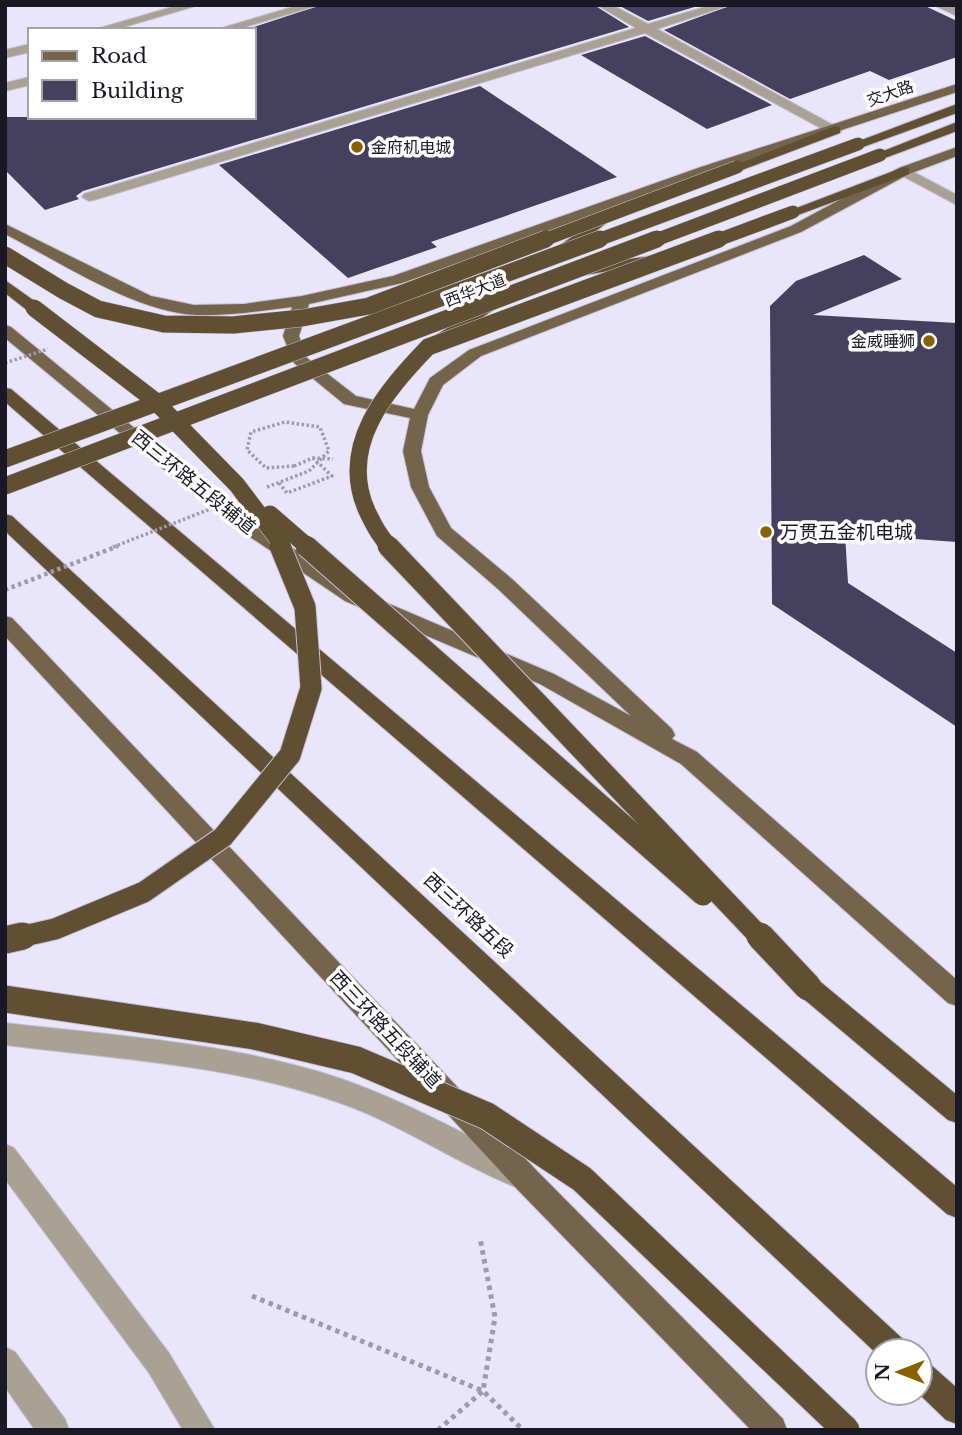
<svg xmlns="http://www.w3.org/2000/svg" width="962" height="1435" font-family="'Libre Baskerville','Noto Sans SC',serif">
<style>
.building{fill:#44405d}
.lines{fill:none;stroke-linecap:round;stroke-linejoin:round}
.minor-casing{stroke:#c4c1d5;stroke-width:2}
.major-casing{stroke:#c4c1d5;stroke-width:2}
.highway-casing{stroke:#c4c1d5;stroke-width:2}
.path-far1{stroke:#9c9aac;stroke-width:3.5;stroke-dasharray:2.5 2.5;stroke-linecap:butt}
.path{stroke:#9c9aac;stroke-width:5;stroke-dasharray:4.5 4.5;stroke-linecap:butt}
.minor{fill:#a9a193;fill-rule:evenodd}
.major{fill:#74644c;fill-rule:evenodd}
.highway{fill:#604f32;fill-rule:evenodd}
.highway-bridge-far3-casing{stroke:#c4c1d5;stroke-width:14;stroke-linecap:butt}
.highway-bridge-far2-casing{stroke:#c4c1d5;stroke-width:18;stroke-linecap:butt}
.highway-bridge-far1-casing{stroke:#c4c1d5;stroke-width:23;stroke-linecap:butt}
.highway-bridge-casing{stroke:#c4c1d5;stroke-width:29;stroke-linecap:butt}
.path-bridge-far1{stroke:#9c9aac;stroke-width:3.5;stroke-dasharray:2.5 2.5;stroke-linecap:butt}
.path-bridge{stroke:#9c9aac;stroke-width:4.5;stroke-dasharray:3.5 3.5;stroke-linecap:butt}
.highway-bridge-far3{stroke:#604f32;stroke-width:13}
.highway-bridge-far2{stroke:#604f32;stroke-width:17}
.highway-bridge-far1{stroke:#604f32;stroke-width:21}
.highway-bridge{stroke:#604f32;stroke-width:27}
.poi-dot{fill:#8a6101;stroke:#fff;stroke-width:2.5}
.labels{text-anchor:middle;stroke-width:7;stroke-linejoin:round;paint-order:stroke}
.far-street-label{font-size:16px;fill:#1a1825;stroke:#fff}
.far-poi-label{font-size:16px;fill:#1a1825;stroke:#fff;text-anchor:start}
.street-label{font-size:19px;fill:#1a1825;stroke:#fff}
.poi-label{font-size:19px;fill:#1a1825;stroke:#fff;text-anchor:start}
</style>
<rect width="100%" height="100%" fill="#e9e6fc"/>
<g class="building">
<path d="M321 5H594L629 27 83 191 76 196 79 199 45 210 5 170V117H254V27Z"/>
<path d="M618 5H701L648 21Z"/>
<path d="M732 5H923L957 21V57L889 80 870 71 790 99 664 30Z"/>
<path d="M645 36 772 105 707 129 581 55Z"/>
<path d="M480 86 617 177 431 242 437 247 348 278 219 165Z"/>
<path d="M864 255 902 279 813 315 957 323V542L845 534 848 583 957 653V727L772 604 770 306 796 281Z"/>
</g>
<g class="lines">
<defs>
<g id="minor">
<path d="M179 5H199L114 30H93Z"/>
<path d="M299 5H319L235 30H215Z"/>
<path d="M597 5H612L648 24 711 5H730L657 29 842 130 840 133H830L645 33 94 200 89 201 82 197 84 194 636 28Z"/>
<path d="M934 5H950L957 8V16Z"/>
<path d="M30 44V52L5 58V50Z"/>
<path d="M30 77V85L5 91V83Z"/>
<path d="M904 167 957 195V205L899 174V168Z"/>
<path d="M5 1023C110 1035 218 1042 320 1072 393 1094 460 1132 528 1166L532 1175 528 1184 518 1188C457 1164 403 1125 340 1103 234 1065 117 1059 5 1045Z"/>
<path d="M5 1144 14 1148 169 1353 215 1430H183L149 1373 5 1179Z"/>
<path d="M5 1347 15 1352 65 1419 69 1430H35L5 1387Z"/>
</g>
<g id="major">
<path d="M957 84V92L711 173 402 283 309 304 299 336 307 358 356 396 414 409 430 378 469 350 791 226 899 168 957 147V156L909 174 801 232 481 356 443 385 428 415 421 451 429 487 451 528 512 579 672 729 675 735 672 739 697 752 957 980V1006L948 1003 681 764 540 684 345 601 225 520 5 338V325L11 327 237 512 359 591 554 674 631 716 498 589 437 536 411 487 403 451 410 418 344 404 294 363 283 336 292 307C260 311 229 316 196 315 135 312 60 262 5 234V224L151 296 194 305 244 304 302 296 393 276 701 167Z"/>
<path d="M5 616 12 618 537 1171 783 1419 787 1430H751L517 1189 5 636Z"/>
</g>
<g id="highway">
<path d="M957 104V113L863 147 858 148 851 144Z"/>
<path d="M957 122V131L885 158 880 159 873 155Z"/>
<path d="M835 126 840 127V133L742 170H732L730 167Z"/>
<path d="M904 167 909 168V174L798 215H788L786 212Z"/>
<path d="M608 211 613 212 615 215 613 218 562 257H552L550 254 552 251Z"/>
<path d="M658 255 665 259 663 262 579 276 571 271 579 266Z"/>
<path d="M5 280 40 305 42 308 40 311H28L5 293Z"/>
<path d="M457 283 462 285 465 288 462 291 392 306 384 301 392 296Z"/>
<path d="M494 298 502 303 499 306 442 345H430L428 342 430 339Z"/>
<path d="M5 388 11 389 957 1187V1218L947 1214 5 402Z"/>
<path d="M5 514 12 516 905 1341 910 1351H878V1355L5 531Z"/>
<path d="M808 976 817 979 957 1095V1123L948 1120 799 995 796 987 799 979Z"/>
<path d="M920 1359 930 1364 957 1388V1424L946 1420 918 1393Z"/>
</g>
</defs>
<use href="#minor" class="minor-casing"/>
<use href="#major" class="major-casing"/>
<use href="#highway" class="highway-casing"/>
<g class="path-far1">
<path d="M294 466 313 458 333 459"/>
<path d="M279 483 287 493 332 476 313 458"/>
</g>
<g class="path">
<path d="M252 1296 483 1391 523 1430"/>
<path d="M438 1430 483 1391 495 1317 480 1238"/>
</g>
<use href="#minor" class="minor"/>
<use href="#major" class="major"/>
<use href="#highway" class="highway"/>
<defs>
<g id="highway-bridge-far3">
<path d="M541 241 737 167"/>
<path d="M595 241 858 144"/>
<path d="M653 241 880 155"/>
<path d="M715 241 793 212"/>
</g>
<g id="highway-bridge-far2">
<path d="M5 255 64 291 98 309 164 324 233 325 302 318 369 306 546 239"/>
<path d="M34 308 154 400 237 485 277 538 281 547"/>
<path d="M5 459 600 239"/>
<path d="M5 486 657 239"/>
<path d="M270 514 308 547"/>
<path d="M390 547C379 536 374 525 367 511 338 446 385 392 428 347L719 239"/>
</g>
<g id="highway-bridge-far1">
<path d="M306 546 703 895"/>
<path d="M388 546 761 938"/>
<path d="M15 938 55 929 144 892 223 837 290 755 311 688 305 607 280 546"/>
</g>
<g id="highway-bridge">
<path d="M760 936 808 987"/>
<path d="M5 940 23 936"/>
<path d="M5 999 254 1036 356 1060 487 1116 582 1179 846 1430"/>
</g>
</defs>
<use href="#highway-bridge-far3" class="highway-bridge-far3-casing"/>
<use href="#highway-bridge-far2" class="highway-bridge-far2-casing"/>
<use href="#highway-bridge-far1" class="highway-bridge-far1-casing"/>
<use href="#highway-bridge" class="highway-bridge-casing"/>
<g class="path-bridge-far1">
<path d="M5 363 48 349"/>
<path d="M267 487 309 471 329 451 320 427 285 422 251 432 247 450 266 468 294 466"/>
<path d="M113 547 223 504"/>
</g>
<path class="path-bridge" d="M5 590 118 546"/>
<use href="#highway-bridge-far3" class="highway-bridge-far3"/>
<use href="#highway-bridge-far2" class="highway-bridge-far2"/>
<use href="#highway-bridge-far1" class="highway-bridge-far1"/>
<use href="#highway-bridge" class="highway-bridge"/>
</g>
<g class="poi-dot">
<circle cx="357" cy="147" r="7"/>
<circle cx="929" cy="341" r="7"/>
<circle cx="766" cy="532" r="7"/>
</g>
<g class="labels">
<g class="far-street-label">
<text transform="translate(890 93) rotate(-19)" y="6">交大路</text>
<text transform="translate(475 290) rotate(-21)" y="6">西华大道</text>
</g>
<g class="far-poi-label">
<text x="371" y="153">金府机电城</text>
<text x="915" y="347" text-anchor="end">金威睡狮</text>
</g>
<g class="street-label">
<text transform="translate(194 482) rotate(39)" y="7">西三环路五段辅道</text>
<text transform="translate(469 915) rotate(43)" y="7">西三环路五段</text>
<text transform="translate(386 1029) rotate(47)" y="7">西三环路五段辅道</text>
</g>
<g class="poi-label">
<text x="780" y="539">万贯五金机电城</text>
</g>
</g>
<rect width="962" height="1435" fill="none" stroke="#1a1825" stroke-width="14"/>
<rect x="28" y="28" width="228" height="91" fill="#ffffff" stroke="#a3a3a8" stroke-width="2"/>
<rect x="42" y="51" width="35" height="10" fill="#74644c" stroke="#a3a3a8" stroke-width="2"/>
<text x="91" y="63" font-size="21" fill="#1a1825">Road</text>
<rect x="42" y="80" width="35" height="21" fill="#44405d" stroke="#a3a3a8" stroke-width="2"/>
<text x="91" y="98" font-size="21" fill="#1a1825">Building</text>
<g transform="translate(899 1372) rotate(270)"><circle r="33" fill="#ffffff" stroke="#a3a3a8" stroke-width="2"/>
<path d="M0-5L12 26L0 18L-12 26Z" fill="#8a6101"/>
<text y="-10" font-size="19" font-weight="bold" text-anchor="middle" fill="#1a1825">N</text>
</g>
</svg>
